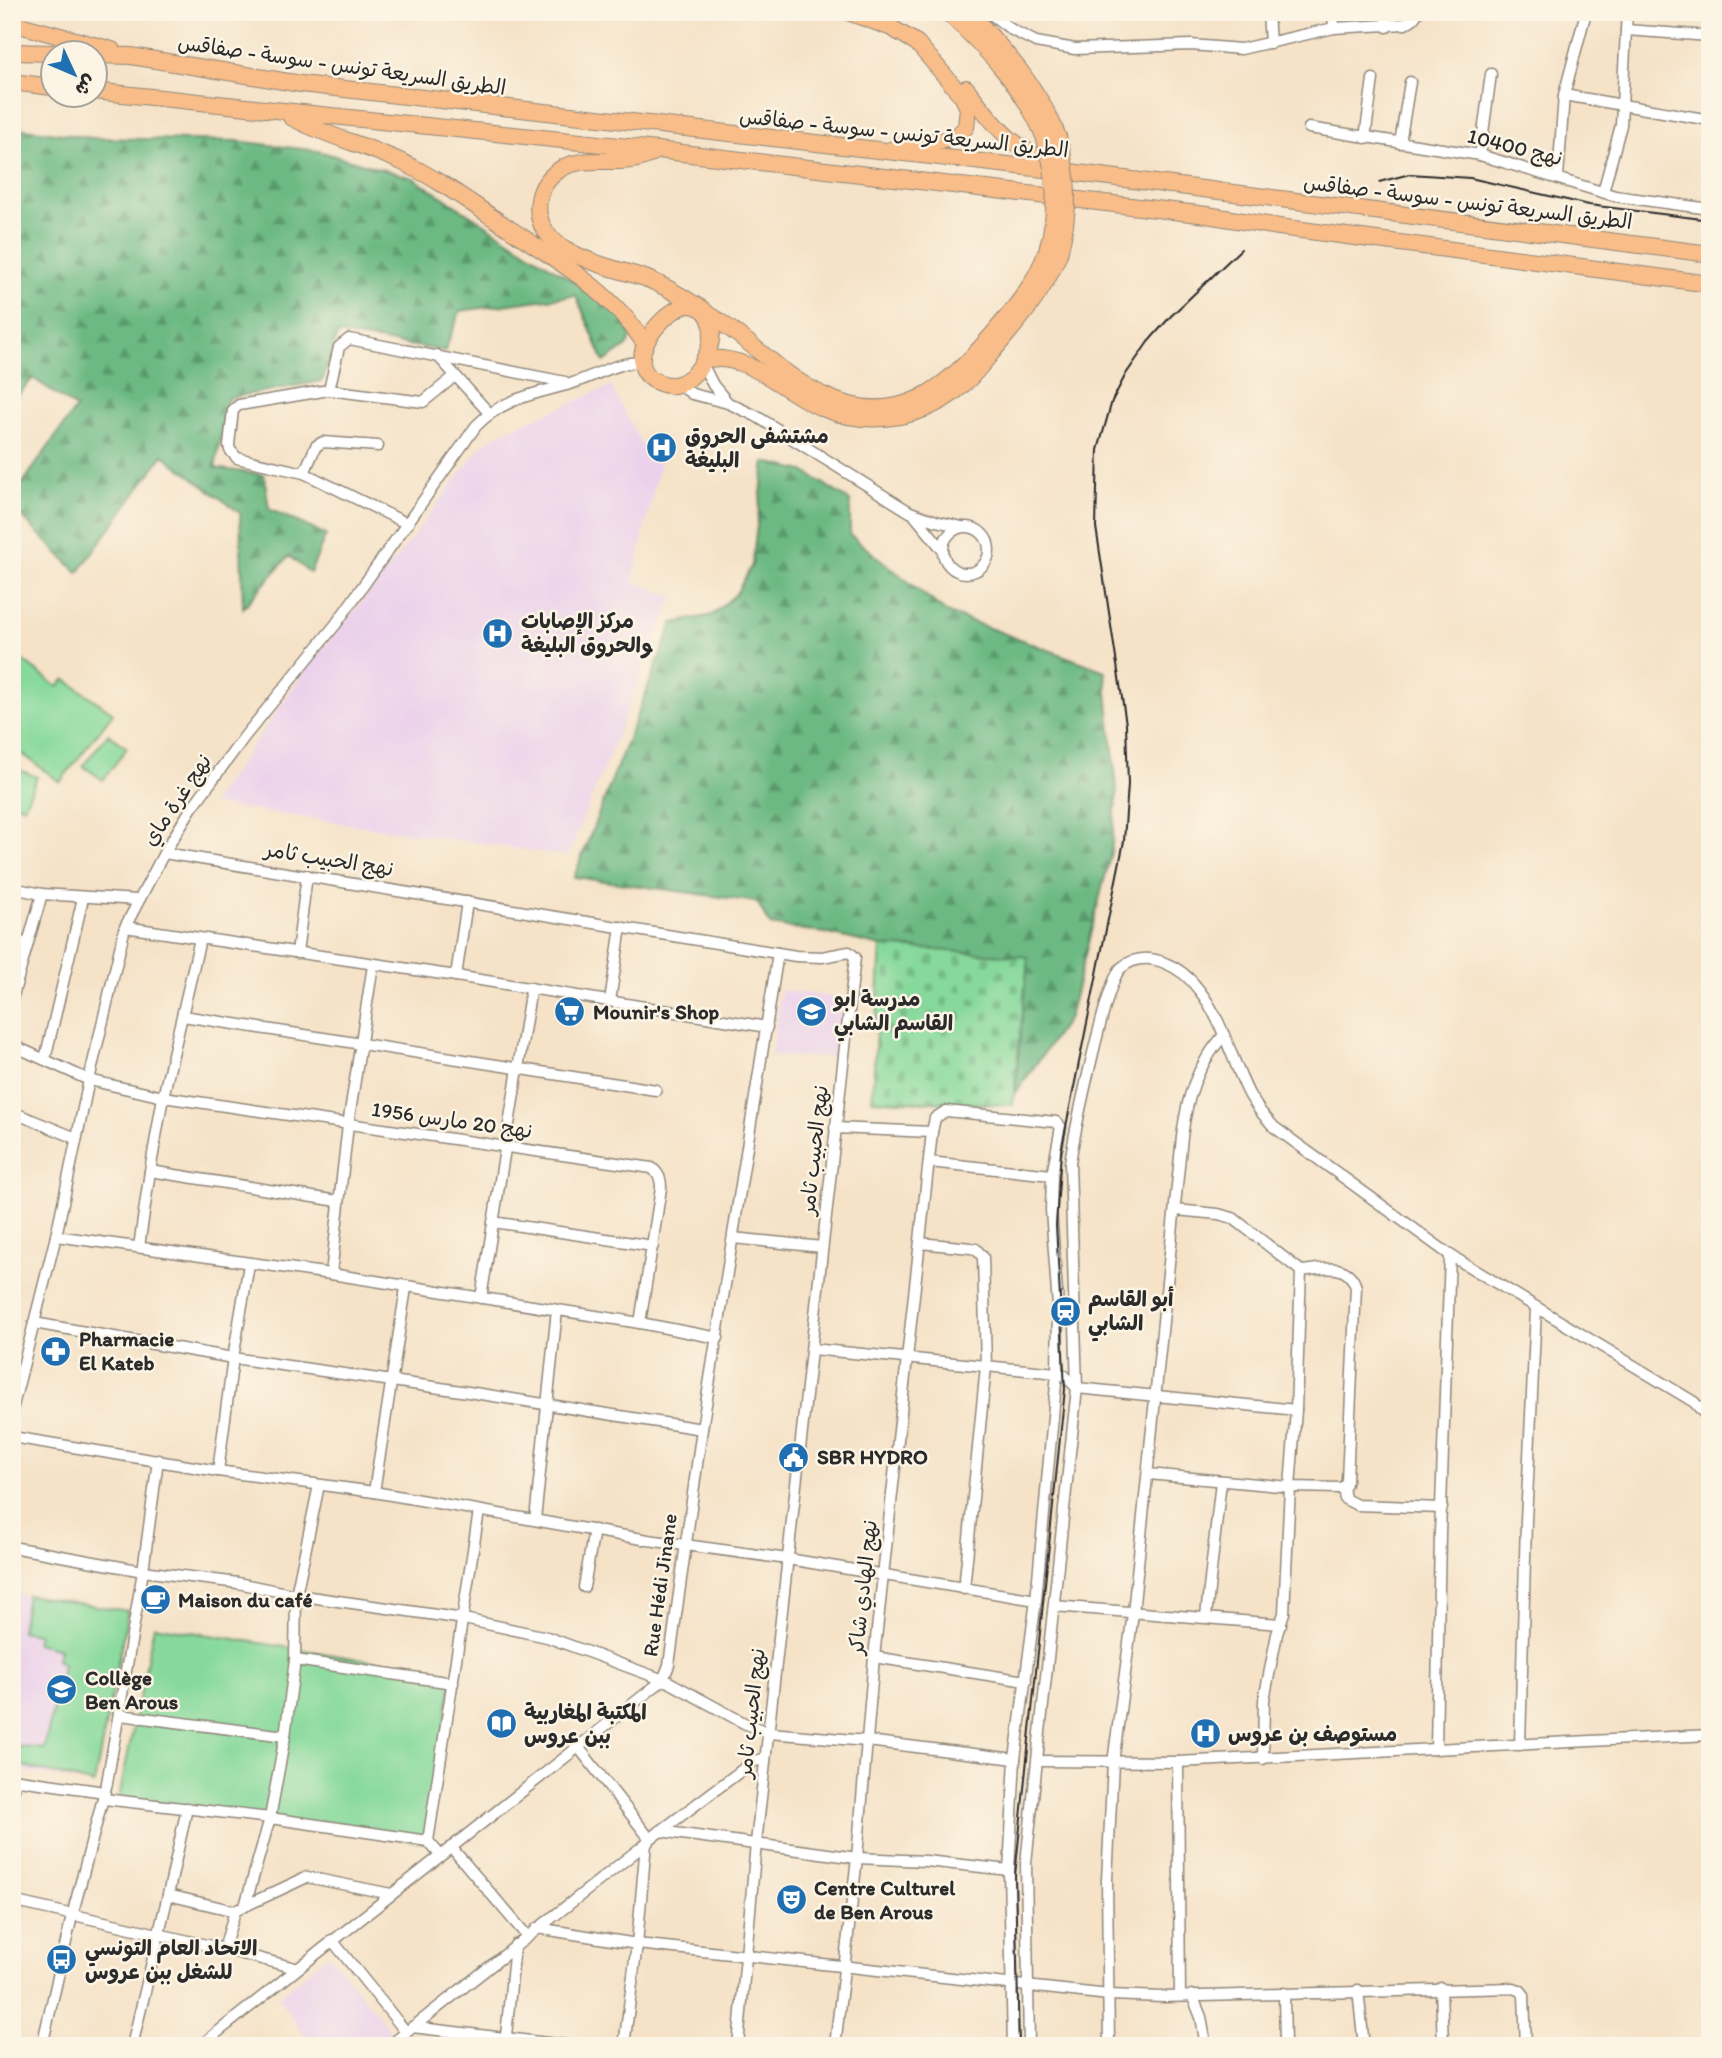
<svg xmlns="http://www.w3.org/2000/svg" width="1722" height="2058" font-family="Itim,'Playpen Sans Arabic',sans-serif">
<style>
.built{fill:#ebd1eb}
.green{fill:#86d99b;stroke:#588263;stroke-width:2}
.forest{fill:url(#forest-firs);stroke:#4c7257;stroke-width:2}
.cemetery{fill:url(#cemetery-stones);stroke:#588263;stroke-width:2}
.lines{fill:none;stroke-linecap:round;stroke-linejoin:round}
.minor-casing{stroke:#908679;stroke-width:13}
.highway-casing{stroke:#908679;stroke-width:18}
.minor{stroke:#fff;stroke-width:10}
.highway{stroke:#f8bd88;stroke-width:16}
.tram{stroke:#2b2b2b;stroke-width:2}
.highway-bridge-casing{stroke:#908679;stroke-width:18;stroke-linecap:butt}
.highway-bridge{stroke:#f8bd88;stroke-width:16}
.labels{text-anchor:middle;stroke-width:5;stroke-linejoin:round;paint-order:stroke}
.street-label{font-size:21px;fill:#2b2b2b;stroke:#fcf5e5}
.poi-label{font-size:21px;font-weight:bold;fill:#2b2b2b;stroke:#fcf5e5;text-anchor:start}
</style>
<defs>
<pattern id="forest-firs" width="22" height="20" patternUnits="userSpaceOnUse" patternTransform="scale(1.75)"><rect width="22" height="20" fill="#6cb983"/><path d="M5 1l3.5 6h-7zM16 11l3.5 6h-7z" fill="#59976b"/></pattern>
<pattern id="cemetery-stones" width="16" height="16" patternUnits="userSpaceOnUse" patternTransform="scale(1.75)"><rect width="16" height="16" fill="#86d99b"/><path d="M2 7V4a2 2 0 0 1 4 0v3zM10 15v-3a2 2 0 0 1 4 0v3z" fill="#74ba86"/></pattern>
</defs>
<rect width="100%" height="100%" fill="#fcf5e5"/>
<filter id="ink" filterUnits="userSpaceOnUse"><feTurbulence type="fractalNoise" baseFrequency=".0143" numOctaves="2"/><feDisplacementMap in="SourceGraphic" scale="14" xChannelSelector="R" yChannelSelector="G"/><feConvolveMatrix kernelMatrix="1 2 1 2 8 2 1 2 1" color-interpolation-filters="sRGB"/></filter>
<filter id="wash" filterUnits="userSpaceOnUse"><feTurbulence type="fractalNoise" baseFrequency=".00686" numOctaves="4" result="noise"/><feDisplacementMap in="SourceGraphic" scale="28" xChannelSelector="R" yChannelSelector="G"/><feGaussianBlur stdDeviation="1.57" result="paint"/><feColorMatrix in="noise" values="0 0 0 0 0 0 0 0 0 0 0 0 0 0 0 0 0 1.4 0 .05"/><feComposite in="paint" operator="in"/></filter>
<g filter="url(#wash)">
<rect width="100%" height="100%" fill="#f5e2c7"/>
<g class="built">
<path d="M611 386 647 455 661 457 633 581 673 597 568 856 211 804 307 668 389 568 482 445 496 435Z"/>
<path d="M781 990 845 999 837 1057 771 1056Z"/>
<path d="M12 1593 128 1611 94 1784 12 1769Z"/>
<path d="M329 1954 393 2034 379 2046H312L278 1997Z"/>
</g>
<g class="green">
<path d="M19 658 58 687 65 679 113 713 60 782 12 746V667Z"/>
<path d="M108 734 127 748 103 780 83 766Z"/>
<path d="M12 767 37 777 24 807 12 802Z"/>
<path d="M27 1595 128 1611 94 1784 12 1763 14 1746 44 1749 63 1664 57 1660 60 1649 36 1643 38 1634 21 1631Z"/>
<path d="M154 1626 453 1674 425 1842 119 1798Z"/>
</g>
<g class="forest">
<path d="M12 127 92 138 237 141 318 151 413 178 581 286 624 320 631 338 627 346 604 362 576 295 460 311 445 351 338 334 322 381 228 398 215 468 264 475 269 509 326 535 310 573 289 556 243 608 240 513 163 455 78 573 12 507V498L76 408 33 378 12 402Z"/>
<path d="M765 462 804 471 850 501V535L946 612 1105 671 1117 791 1111 853 1069 1017 1015 1094 1027 957 881 946 825 933 770 925 757 902 574 877 673 623 712 615 736 594 752 565Z"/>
</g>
<path class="cemetery" d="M881 946 1028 957 1013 1105 872 1100Z"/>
</g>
<g filter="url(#ink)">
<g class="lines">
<defs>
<g id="minor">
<path d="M988 12 1012 30 1036 42 1075 49 1191 45 1241 49 1334 28 1405 24 1414 18 1418 12"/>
<path d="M1268 12 1270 43"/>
<path d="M1333 12 1334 28"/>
<path d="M1385 12 1387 27"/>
<path d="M1626 30 1710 36"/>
<path d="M1564 95 1710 120"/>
<path d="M1309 128 1480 155 1615 196 1710 209"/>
<path d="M1365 138 1373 79"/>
<path d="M1400 143 1410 82"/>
<path d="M1480 155 1491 74"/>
<path d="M1558 177 1564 95 1586 12"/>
<path d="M1603 192 1621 125 1627 12"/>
<path d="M437 355 489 413"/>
<path d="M702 363 713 385 728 403"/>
<path d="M679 384 692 394 728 403 756 416 910 512 936 521 962 527"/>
<path d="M329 390 339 347 349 339 565 382"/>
<path d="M304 473 316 446 323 442 378 446"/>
<path d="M915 516 943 550"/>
<path d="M408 524 304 473 237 458 230 450 229 445 233 410 239 405 329 390 423 402 455 376"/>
<circle cx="966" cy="550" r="23"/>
<path d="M164 853 796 956 822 957 849 952 855 957 756 1843 738 2046"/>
<path d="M12 888 42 894 138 900"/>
<path d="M125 927 456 976 767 1027"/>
<path d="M12 938 27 945"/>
<path d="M297 953 307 875"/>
<path d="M456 976 467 902"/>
<path d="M12 999 42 894"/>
<path d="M610 1001 621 927"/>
<path d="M183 1016 656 1090"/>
<path d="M12 1045 89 1080 163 1097 652 1168C659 1174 661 1179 661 1188L640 1323"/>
<path d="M45 1059 83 898"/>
<path d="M12 1112 76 1138"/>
<path d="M835 1128 932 1132"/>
<path d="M929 1162 1052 1175"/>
<path d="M150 1171 338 1201"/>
<path d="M1176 1210 1218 1214 1233 1218 1301 1271 1296 1410 1290 1487 1284 1613 1277 1634 1264 1700 1263 1759"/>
<path d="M493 1222 653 1246"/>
<path d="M56 1236 331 1274 640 1323 718 1338"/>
<path d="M733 1238 822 1247"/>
<path d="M920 1243 971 1248 976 1249 983 1257 986 1366 964 1589"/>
<path d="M139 1247 150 1171 163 1097 200 939"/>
<path d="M331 1274 348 1125 373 965"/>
<path d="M481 1298 531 988"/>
<path d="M34 1323 233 1358 468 1392 702 1429"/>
<path d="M812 1349 1057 1373 1064 1375 1077 1388 1296 1410"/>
<path d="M12 1410 56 1236 89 1080 125 927 164 853 191 809 245 736 336 624 476 426C503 398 535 394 570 384 596 376 615 362 643 362"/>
<path d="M12 1437 218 1471 374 1492 648 1540 788 1559 1036 1600"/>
<path d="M218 1471 233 1358 249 1264"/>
<path d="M1148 1474 1290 1487 1340 1488 1345 1486 1347 1480 1356 1287C1348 1261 1322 1269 1301 1271"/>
<path d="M319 1485 296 1595 295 1660 285 1736 270 1818 245 1906 307 1877 391 1894"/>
<path d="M1343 1487 1345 1499 1357 1505 1442 1508"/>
<path d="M374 1492 406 1288"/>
<path d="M535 1520 557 1310"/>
<path d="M12 1547 143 1571 238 1583 296 1595 464 1619 547 1637 669 1682 744 1723 769 1733 867 1741 1015 1759"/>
<path d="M584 1587 594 1530"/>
<path d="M1054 1606 1281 1624"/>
<path d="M1206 1616 1221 1481"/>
<path d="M874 1657 1026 1681"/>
<path d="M295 1660 453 1683"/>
<path d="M120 1715 285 1736"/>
<path d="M1520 1745 1526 1521 1536 1309"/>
<path d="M579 1748 650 1839 754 1761 765 1759"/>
<path d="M1436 1749 1440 1534 1450 1255"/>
<path d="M1038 1761 1178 1762 1710 1735"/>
<path d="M1178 1762 1180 1996"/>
<path d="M12 1779 105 1792"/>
<path d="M12 1797 16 1780"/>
<path d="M104 1799 270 1818 428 1841"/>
<path d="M660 1831 857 1858 926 1861 1009 1870"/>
<path d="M646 1843 637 1944 1109 1995 1163 1997 1513 1988 1520 1990 1524 1995 1526 2046"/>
<path d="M451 1847 527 1936"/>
<path d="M440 1855 428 1841 479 1511"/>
<path d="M168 1895 187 1808"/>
<path d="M12 1901 224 1949 295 1968"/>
<path d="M537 1928 637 1944 624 2046"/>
<path d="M332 1940 406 2032"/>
<path d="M224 1949 235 1911 239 1909"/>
<path d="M1441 1988 1443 2046"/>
<path d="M1358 1990 1364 2046"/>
<path d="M1284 1993 1285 2046"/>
<path d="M1192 1995 1201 2017 1206 2046"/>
<path d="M412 2027 573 2046"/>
<path d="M42 2046 72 1916 107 1783 143 1571 158 1460"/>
<path d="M132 2046 168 1895 235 1911"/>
<path d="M200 2046 663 1680 669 1665 702 1429 778 953"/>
<path d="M389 2046 648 1842"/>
<path d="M505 2046 515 1945"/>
<path d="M835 2046 857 1858 874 1657 932 1132 935 1118 946 1111 1056 1122 1061 1127 1052 1175 1051 1210 1058 1307 1057 1373 1036 1600 1015 1759 1009 1870 1013 2046"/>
<path d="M1029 2046 1026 1863 1077 1388 1070 1163C1074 1135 1106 981 1121 968 1147 946 1183 968 1199 990 1223 1020 1232 1062 1250 1096L1260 1111 1274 1127 1450 1255 1694 1402 1710 1420"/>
<path d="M1109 2046 1107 1880 1113 1763 1133 1613 1182 1137C1187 1096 1196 1068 1223 1036"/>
</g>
<g id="highway">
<path d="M848 12 892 28 917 43 962 96 968 108 966 127 957 136 945 140 903 145 888 151"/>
<path d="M947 12C986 48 1023 86 1044 136"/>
<path d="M969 12C1004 50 1040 89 1058 137"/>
<path d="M12 23 112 50"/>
<path d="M12 52 52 53"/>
<path d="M94 55 131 56 301 84 1078 173 1710 254"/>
<path d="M12 82 52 87"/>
<path d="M966 88C994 124 1011 149 1056 165"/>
<path d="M94 91 657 150 1207 215 1279 227 1710 284"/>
<path d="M291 117C327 137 367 145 404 163 440 180 472 204 504 225 556 260 611 290 645 344"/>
<path d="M657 150C630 171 593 153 564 167 551 174 541 186 539 200 530 253 609 266 645 278 663 285 680 295 697 306"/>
<path d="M686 305C736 303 705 396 663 384 617 370 656 315 686 305Z"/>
<path d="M709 315C751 339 782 377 827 397 900 430 947 387 992 335 1015 308 1035 284 1047 251"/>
<path d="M704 359C753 353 783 393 825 409 873 428 928 418 965 383 979 370 991 353 1004 338 1026 312 1046 287 1059 254"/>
</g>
</defs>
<use href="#minor" class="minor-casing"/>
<use href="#highway" class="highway-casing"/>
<use href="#minor" class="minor"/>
<use href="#highway" class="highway"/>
<g class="tram">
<path d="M1379 182 1410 174 1470 178 1589 205 1710 220"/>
<path d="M1019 2046 1015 1876 1065 1389 1056 1225 1061 1151 1124 841 1128 784 1126 724 1096 527 1098 450 1112 401 1126 374 1148 342 1171 316 1241 249"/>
</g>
<defs>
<g id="highway-bridge">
<path d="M1044 136C1057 175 1058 211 1047 251"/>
<path d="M1058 137C1070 176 1070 214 1059 254"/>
</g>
</defs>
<use href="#highway-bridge" class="highway-bridge-casing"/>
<use href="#highway-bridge" class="highway-bridge"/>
</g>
</g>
<defs>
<symbol id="hospital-disc" viewBox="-11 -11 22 22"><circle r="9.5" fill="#1f6fb2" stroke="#fcf5e5"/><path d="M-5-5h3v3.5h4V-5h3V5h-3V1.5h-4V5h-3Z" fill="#fff"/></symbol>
<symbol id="school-disc" viewBox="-11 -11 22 22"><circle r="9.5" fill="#1f6fb2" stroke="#fcf5e5"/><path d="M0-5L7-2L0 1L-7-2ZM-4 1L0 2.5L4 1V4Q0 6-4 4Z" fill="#fff"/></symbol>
<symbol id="supermarket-disc" viewBox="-11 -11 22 22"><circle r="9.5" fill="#1f6fb2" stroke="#fcf5e5"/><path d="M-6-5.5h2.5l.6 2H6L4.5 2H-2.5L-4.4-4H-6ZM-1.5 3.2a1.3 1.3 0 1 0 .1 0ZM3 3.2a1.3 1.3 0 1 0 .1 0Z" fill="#fff"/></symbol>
<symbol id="station-disc" viewBox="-11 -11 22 22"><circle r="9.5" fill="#1f6fb2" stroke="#fcf5e5"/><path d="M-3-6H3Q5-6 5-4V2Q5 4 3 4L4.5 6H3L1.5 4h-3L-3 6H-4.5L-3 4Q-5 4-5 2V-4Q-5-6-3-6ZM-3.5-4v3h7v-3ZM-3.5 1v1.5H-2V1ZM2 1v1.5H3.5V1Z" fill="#fff"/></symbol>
<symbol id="pharmacy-disc" viewBox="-11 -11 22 22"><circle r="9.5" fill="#1f6fb2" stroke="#fcf5e5"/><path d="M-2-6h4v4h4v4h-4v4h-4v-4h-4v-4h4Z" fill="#fff"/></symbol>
<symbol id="civic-disc" viewBox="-11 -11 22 22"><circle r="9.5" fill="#1f6fb2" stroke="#fcf5e5"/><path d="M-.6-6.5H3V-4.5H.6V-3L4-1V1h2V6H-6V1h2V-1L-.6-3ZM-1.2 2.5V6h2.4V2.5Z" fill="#fff"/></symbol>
<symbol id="cafe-disc" viewBox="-11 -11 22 22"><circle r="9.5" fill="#1f6fb2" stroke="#fcf5e5"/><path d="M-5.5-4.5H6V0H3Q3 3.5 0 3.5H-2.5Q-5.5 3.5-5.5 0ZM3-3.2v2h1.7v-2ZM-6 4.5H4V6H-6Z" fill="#fff"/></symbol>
<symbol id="library-disc" viewBox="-11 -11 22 22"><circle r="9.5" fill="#1f6fb2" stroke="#fcf5e5"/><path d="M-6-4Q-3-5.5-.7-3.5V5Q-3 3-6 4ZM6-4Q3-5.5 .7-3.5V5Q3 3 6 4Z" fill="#fff"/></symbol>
<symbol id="theatre-disc" viewBox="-11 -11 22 22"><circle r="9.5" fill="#1f6fb2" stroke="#fcf5e5"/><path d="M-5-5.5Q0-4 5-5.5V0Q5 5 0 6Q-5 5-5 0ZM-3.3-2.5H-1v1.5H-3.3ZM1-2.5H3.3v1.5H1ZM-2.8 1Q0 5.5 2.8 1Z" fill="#fff"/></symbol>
<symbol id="bus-disc" viewBox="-11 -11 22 22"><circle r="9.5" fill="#1f6fb2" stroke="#fcf5e5"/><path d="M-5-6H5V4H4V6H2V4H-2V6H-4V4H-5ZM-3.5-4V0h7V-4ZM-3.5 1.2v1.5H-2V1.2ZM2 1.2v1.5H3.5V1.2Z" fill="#fff"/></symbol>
</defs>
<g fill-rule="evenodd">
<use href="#hospital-disc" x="644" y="430" width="35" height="35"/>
<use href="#hospital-disc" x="480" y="616" width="35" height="35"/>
<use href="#school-disc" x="794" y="994" width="35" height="35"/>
<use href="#supermarket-disc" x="552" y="994" width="35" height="35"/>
<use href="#station-disc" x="1048" y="1294" width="35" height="35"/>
<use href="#pharmacy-disc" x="38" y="1334" width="35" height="35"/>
<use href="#civic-disc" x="776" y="1440" width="35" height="35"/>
<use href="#cafe-disc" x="138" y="1582" width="35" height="35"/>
<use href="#school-disc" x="44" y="1672" width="35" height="35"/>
<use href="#library-disc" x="484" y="1706" width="35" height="35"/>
<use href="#hospital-disc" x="1188" y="1716" width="35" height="35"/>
<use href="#theatre-disc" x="774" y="1882" width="35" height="35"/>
<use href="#bus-disc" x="44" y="1942" width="35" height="35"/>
</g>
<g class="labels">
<g class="street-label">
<text transform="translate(342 65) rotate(8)" y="7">الطريق السريعة تونس - سوسة - صفاقس</text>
<text transform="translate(904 133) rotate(6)" y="7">الطريق السريعة تونس - سوسة - صفاقس</text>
<text transform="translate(1515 147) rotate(14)" y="7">نهج 10400</text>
<text transform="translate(1468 202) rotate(7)" y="7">الطريق السريعة تونس - سوسة - صفاقس</text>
<text transform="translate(177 800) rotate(-56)" y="7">نهج غرة ماي</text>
<text transform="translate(329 859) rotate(9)" y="7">نهج الحبيب ثامر</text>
<text transform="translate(452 1120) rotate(8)" y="7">نهج 20 مارس 1956</text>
<text transform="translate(814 1150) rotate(-84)" y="7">نهج الحبيب ثامر</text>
<text transform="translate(660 1585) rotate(-82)" y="7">Rue Hédi Jinane</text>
<text transform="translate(863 1587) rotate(-84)" y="7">نهج الهادي شاكر</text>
<text transform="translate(751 1713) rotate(-84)" y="7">نهج الحبيب ثامر</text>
</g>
<g class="poi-label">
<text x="685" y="443">مشتشفى الحروق<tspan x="685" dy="24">البليغة</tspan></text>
<text x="521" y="628">مركز الإصابات<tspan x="521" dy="24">والحروق البليغة</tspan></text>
<text x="834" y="1006">مدرسة ابو<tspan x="834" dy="24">القاسم الشابي</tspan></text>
<text x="593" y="1019">Mounir's Shop</text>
<text x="1088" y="1306">أبو القاسم<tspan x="1088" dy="24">الشابي</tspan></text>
<text x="79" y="1346">Pharmacie<tspan x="79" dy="24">El Kateb</tspan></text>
<text x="817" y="1464">SBR HYDRO</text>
<text x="178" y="1607">Maison du café</text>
<text x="85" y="1685">Collège<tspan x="85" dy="24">Ben Arous</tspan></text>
<text x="524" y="1719">المكتبة المغاربية<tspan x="524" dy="24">ببن عروس</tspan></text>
<text x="1228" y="1741">مستوصف بن عروس</text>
<text x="814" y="1895">Centre Culturel<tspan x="814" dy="24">de Ben Arous</tspan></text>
<text x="85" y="1955">الاتحاد العام التونسي<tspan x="85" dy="24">للشغل ببن عروس</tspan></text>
</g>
</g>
<rect width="1722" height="2058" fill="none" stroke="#fcf5e5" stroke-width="42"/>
<g transform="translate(74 74) rotate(134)"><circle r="33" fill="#fcf5e5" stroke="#a8a49b" stroke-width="2"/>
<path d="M0-5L12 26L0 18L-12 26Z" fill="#1f6fb2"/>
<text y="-10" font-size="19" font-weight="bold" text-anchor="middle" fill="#2b2b2b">ش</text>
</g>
</svg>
